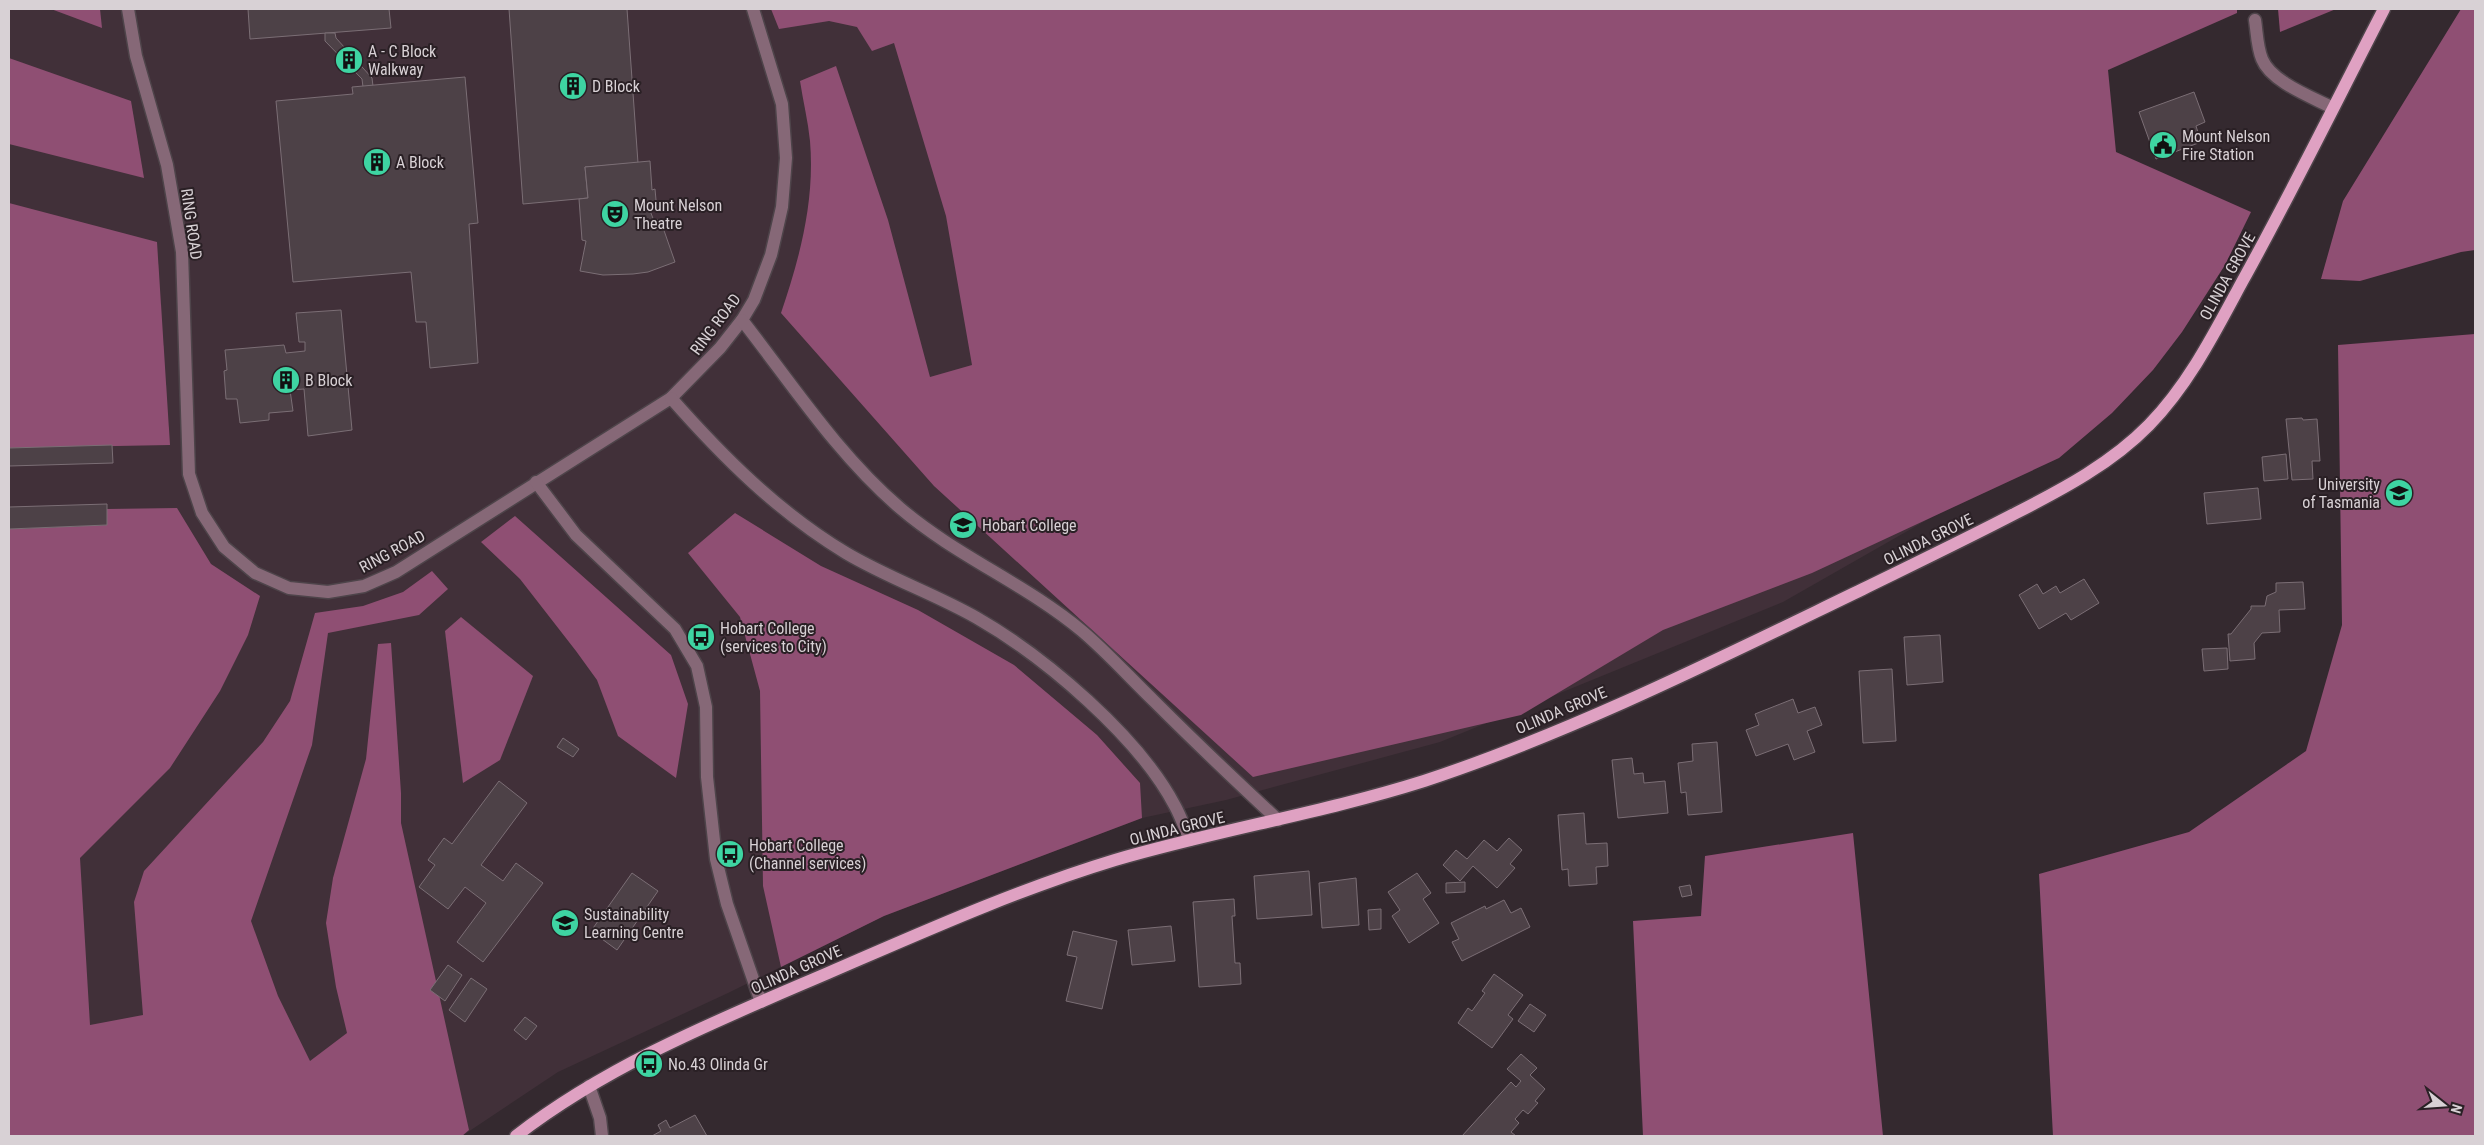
<svg xmlns="http://www.w3.org/2000/svg" width="2484" height="1145" font-family="'Roboto Condensed',sans-serif">
<style>
.built{fill:#413039}
.forest{fill:#8f4f73}
.building{fill:#4d4147;stroke:#7b6e75}
.lines{fill:none;stroke-linecap:round;stroke-linejoin:round}
.minor-casing{stroke:#4e444a;stroke-width:15}
.major-casing{stroke:#4e444a;stroke-width:15}
.minor{stroke:#866877;stroke-width:12}
.major{stroke:#dfa1c2;stroke-width:12}
.labels{text-anchor:middle;stroke-width:4;stroke-linejoin:round;paint-order:stroke}
.poi-label{font-size:16px;fill:#d8d1d5;stroke:#2a2025;text-anchor:start}
.street-label{font-size:16px;fill:#d8d1d5;stroke:#2a2025}
</style>
<rect width="100%" height="100%" fill="#34292f"/>
<path class="built" d="M9 9H2178L2051 75 2053 448 1783 602 1440 742 1226 800 1142 818 884 916 728 993 558 1072 462 1136H83L9 803Z"/>
<g class="forest">
<path d="M51 9H100L102 28Z"/>
<path d="M771 9H2237V13L2108 70 2116 152 2251 212 2225 265 2182 332 2153 370 2112 413 2059 458 1812 573 1663 630 1521 715 1253 777 934 486 781 313C800 257 815 201 810 141 808 121 803 101 800 81L836 66 888 220 930 377 972 365 946 216 894 43 872 51 857 27 829 21 779 29Z"/>
<path d="M2278 9H2336L2280 32Z"/>
<path d="M2461 9H2475V250L2461 252 2360 281 2321 279 2343 201Z"/>
<path d="M9 58 131 101 144 178 9 144Z"/>
<path d="M9 203 157 242 170 445 9 448Z"/>
<path d="M2475 334V1136H2053L2039 874 2189 832 2306 751 2342 625 2338 345Z"/>
<path d="M177 508 211 564 260 596 248 635 220 691 170 768 80 858 90 1025 143 1015 134 902 144 871 263 742 290 701 315 613 363 606 403 592 432 571 448 589 419 615 328 633 312 745 251 921 278 996 310 1061 347 1033 336 987 326 923 333 878 366 759 378 644 391 643 401 793V823L469 1130 462 1136H9V529L107 525V509Z"/>
<path d="M735 513 821 566 918 610 1014 665 1097 735 1140 783 1142 818 884 916 781 967 763 886 760 691 740 617 688 553Z"/>
<path d="M515 516 671 655 688 704 676 778 618 736 597 680 576 651 520 579 481 542Z"/>
<path d="M461 617 533 676 500 760 463 783 445 631Z"/>
<path d="M1853 833 1883 1136H1643L1633 921 1701 916 1705 856Z"/>
</g>
<g class="building">
<path d="M248 9H389L391 28 250 39Z"/>
<path d="M509 9H627L638 163 585 167 588 198 523 204Z"/>
<path d="M325 33H335L336 38 372 78 373 86 363 87 362 79 325 41Z"/>
<path d="M465 77 478 223 469 224 478 363 430 368 426 322H416L411 272 293 282 276 101 353 94 352 87Z"/>
<path d="M2194 92 2205 122 2196 126 2201 142 2156 159 2139 112Z"/>
<path d="M650 161 652 190 655 189 656 200 649 208 654 221 660 219 675 262 648 272 633 274 603 275 580 271 586 241 582 240 579 199 588 198 585 167Z"/>
<path d="M341 310 352 430 308 436 304 389 290 390 293 411 269 413V420L240 423 237 399H226L224 371 227 370 225 350 284 345 286 353 305 351V342H299L296 313Z"/>
<path d="M2302 418 2303 420 2317 419 2320 461H2312L2313 479 2292 480 2286 419Z"/>
<path d="M112 445 113 463 9 466V448Z"/>
<path d="M2286 454 2288 479 2264 481 2262 457Z"/>
<path d="M9 486V507L107 504V525L9 529Z"/>
<path d="M2258 488 2261 519 2207 524 2204 493Z"/>
<path d="M2084 579 2099 603 2071 620 2066 613 2039 629 2019 595 2037 584 2043 594 2056 586 2060 593Z"/>
<path d="M2303 582 2305 609 2279 610 2280 632 2262 633 2254 643 2255 659 2230 661 2228 634H2231L2251 609V606H2265L2267 596 2276 592V583Z"/>
<path d="M1940 635 1943 682 1907 685 1904 637Z"/>
<path d="M2227 648 2228 669 2204 671 2202 649Z"/>
<path d="M1892 669 1896 741 1863 743 1859 671Z"/>
<path d="M1793 699 1798 713 1815 707 1822 725 1807 731 1815 752 1794 760 1788 744 1756 756 1746 730 1759 725 1755 714Z"/>
<path d="M563 738 579 749 573 757 557 747Z"/>
<path d="M1717 742 1722 812 1688 815 1686 792 1681 793 1678 763 1693 761 1692 744Z"/>
<path d="M1632 758 1634 774 1643 773 1644 783 1665 781 1668 813 1618 818 1612 760Z"/>
<path d="M499 781 527 803 481 865 503 881 516 863 543 883 483 962 457 942 486 903 465 887 448 909 419 887 435 865 428 860 444 838 452 844Z"/>
<path d="M1584 813 1586 844 1607 843 1608 866 1596 867 1597 884 1569 886 1568 869 1562 870 1558 815Z"/>
<path d="M1509 838 1522 850 1510 864 1515 868 1497 888 1473 866 1460 881 1443 865 1456 850 1467 859 1484 840 1497 851Z"/>
<path d="M1309 871 1312 915 1257 919 1254 876Z"/>
<path d="M632 873 658 891 617 950 591 931Z"/>
<path d="M1417 873 1431 893 1423 899 1439 923 1409 943 1392 916 1400 910 1388 892Z"/>
<path d="M1356 878 1359 925 1322 928 1319 883Z"/>
<path d="M1465 882V892L1446 893V883Z"/>
<path d="M1690 885 1692 895 1682 897 1679 887Z"/>
<path d="M1234 899 1235 916H1232L1235 963H1240L1241 984 1199 987 1193 902Z"/>
<path d="M1504 900 1511 913 1521 908 1530 927 1462 961 1452 942 1459 939 1451 923 1485 906 1486 909Z"/>
<path d="M1381 909V929L1369 930 1368 910Z"/>
<path d="M1171 926 1175 961 1132 965 1128 930Z"/>
<path d="M1073 931 1117 941 1102 1009 1066 1001 1077 957 1067 955Z"/>
<path d="M448 965 462 975 445 1001 430 990Z"/>
<path d="M1494 974 1523 995 1508 1015 1513 1019 1492 1048 1458 1023 1468 1008 1472 1011 1485 993 1482 991Z"/>
<path d="M471 978 487 989 465 1022 449 1010Z"/>
<path d="M1530 1004 1546 1015 1534 1032 1518 1021Z"/>
<path d="M525 1017 537 1026 526 1040 514 1030Z"/>
<path d="M1521 1054 1537 1068 1530 1075 1545 1089 1535 1101 1538 1103 1528 1114 1523 1110 1515 1119 1519 1123 1511 1132 1516 1136H1462L1511 1082 1516 1087 1521 1081 1507 1069Z"/>
<path d="M695 1115 707 1136H652L661 1131 658 1125 666 1120 670 1128Z"/>
</g>
<g class="lines">
<defs>
<g id="minor">
<path d="M128 9 136 56 167 165 182 252 189 474 202 513 224 547 255 573 289 588 328 592 364 586 396 572 671 398 720 348 742 320 754 300 771 255 782 207 786 158 782 104 753 9"/>
<path d="M2255 20C2257 33 2257 47 2262 59 2271 82 2312 97 2333 108"/>
<path d="M742 320C792 384 838 455 900 508 956 556 1026 584 1082 631 1108 653 1130 678 1155 702 1195 742 1236 781 1278 820"/>
<path d="M671 398C723 457 778 512 846 553 888 578 935 594 977 618 1045 657 1139 737 1175 806 1181 817 1185 829 1190 840"/>
<path d="M536 482 576 535 675 629 697 666 706 707 707 777 716 859 727 904 761 1002"/>
<path d="M589 1086 600 1118 602 1136"/>
</g>
<path id="major" d="M516 1136C609 1064 721 1019 828 973 923 932 1016 890 1115 860 1217 830 1323 813 1424 781 1573 732 1722 657 1863 589 1914 564 1966 539 2016 513 2063 489 2112 463 2149 425 2189 384 2215 332 2242 282 2292 192 2337 100 2384 9"/>
</defs>
<use href="#minor" class="minor-casing"/>
<use href="#major" class="major-casing"/>
<use href="#minor" class="minor"/>
<use href="#major" class="major"/>
</g>
<defs>
<symbol id="building-disc" viewBox="-11 -11 22 22"><circle r="9.5" fill="#3ed4a2" stroke="#2a2025"/><path d="M-4-6H4V6H1V3H-1V6H-4ZM-2.5-4.3h1.7v1.8h-1.7ZM.8-4.3h1.7v1.8H.8ZM-2.5-1h1.7V.8h-1.7ZM.8-1h1.7V.8H.8Z" fill="#111"/></symbol>
<symbol id="civic-disc" viewBox="-11 -11 22 22"><circle r="9.5" fill="#3ed4a2" stroke="#2a2025"/><path d="M-.6-6.5H3V-4.5H.6V-3L4-1V1h2V6H-6V1h2V-1L-.6-3ZM-1.2 2.5V6h2.4V2.5Z" fill="#111"/></symbol>
<symbol id="theatre-disc" viewBox="-11 -11 22 22"><circle r="9.5" fill="#3ed4a2" stroke="#2a2025"/><path d="M-5-5.5Q0-4 5-5.5V0Q5 5 0 6Q-5 5-5 0ZM-3.3-2.5H-1v1.5H-3.3ZM1-2.5H3.3v1.5H1ZM-2.8 1Q0 5.5 2.8 1Z" fill="#111"/></symbol>
<symbol id="university-disc" viewBox="-11 -11 22 22"><circle r="9.5" fill="#3ed4a2" stroke="#2a2025"/><path d="M0-5L7-2L0 1L-7-2ZM-4 1L0 2.5L4 1V4Q0 6-4 4Z" fill="#111"/></symbol>
<symbol id="school-disc" viewBox="-11 -11 22 22"><circle r="9.5" fill="#3ed4a2" stroke="#2a2025"/><path d="M0-5L7-2L0 1L-7-2ZM-4 1L0 2.5L4 1V4Q0 6-4 4Z" fill="#111"/></symbol>
<symbol id="bus-disc" viewBox="-11 -11 22 22"><circle r="9.5" fill="#3ed4a2" stroke="#2a2025"/><path d="M-5-6H5V4H4V6H2V4H-2V6H-4V4H-5ZM-3.5-4V0h7V-4ZM-3.5 1.2v1.5H-2V1.2ZM2 1.2v1.5H3.5V1.2Z" fill="#111"/></symbol>
</defs>
<g fill-rule="evenodd">
<use href="#building-disc" x="333" y="44" width="32" height="32"/>
<use href="#building-disc" x="557" y="70" width="32" height="32"/>
<use href="#civic-disc" x="2147" y="129" width="32" height="32"/>
<use href="#building-disc" x="361" y="146" width="32" height="32"/>
<use href="#theatre-disc" x="599" y="198" width="32" height="32"/>
<use href="#building-disc" x="270" y="364" width="32" height="32"/>
<use href="#university-disc" x="2383" y="477" width="32" height="32"/>
<use href="#school-disc" x="947" y="509" width="32" height="32"/>
<use href="#bus-disc" x="685" y="621" width="32" height="32"/>
<use href="#bus-disc" x="714" y="838" width="32" height="32"/>
<use href="#school-disc" x="549" y="907" width="32" height="32"/>
<use href="#bus-disc" x="633" y="1048" width="32" height="32"/>
</g>
<g class="labels">
<g class="poi-label">
<text x="368" y="57">A - C Block<tspan x="368" dy="18">Walkway</tspan></text>
<text x="592" y="92">D Block</text>
<text x="2182" y="142">Mount Nelson<tspan x="2182" dy="18">Fire Station</tspan></text>
<text x="396" y="168">A Block</text>
<text x="634" y="211">Mount Nelson<tspan x="634" dy="18">Theatre</tspan></text>
<text x="305" y="386">B Block</text>
<text x="2380" y="490" text-anchor="end">University<tspan x="2380" dy="18">of Tasmania</tspan></text>
<text x="982" y="531">Hobart College</text>
<text x="720" y="634">Hobart College<tspan x="720" dy="18">(services to City)</tspan></text>
<text x="749" y="851">Hobart College<tspan x="749" dy="18">(Channel services)</tspan></text>
<text x="584" y="920">Sustainability<tspan x="584" dy="18">Learning Centre</tspan></text>
<text x="668" y="1070">No.43 Olinda Gr</text>
</g>
<g class="street-label">
<text transform="translate(192 224) rotate(82)" y="6">RING ROAD</text>
<text transform="translate(2227 276) rotate(-61)" y="6">OLINDA GROVE</text>
<text transform="translate(715 324) rotate(-53)" y="6">RING ROAD</text>
<text transform="translate(1928 539) rotate(-26)" y="6">OLINDA GROVE</text>
<text transform="translate(392 551) rotate(-28)" y="6">RING ROAD</text>
<text transform="translate(1561 710) rotate(-23)" y="6">OLINDA GROVE</text>
<text transform="translate(1177 828) rotate(-14)" y="6">OLINDA GROVE</text>
<text transform="translate(796 969) rotate(-24)" y="6">OLINDA GROVE</text>
</g>
</g>
<rect width="2484" height="1145" fill="none" stroke="#d8d1d5" stroke-width="20"/>
<g transform="translate(2444 1105) rotate(107)" stroke="#2a2025" stroke-width="4" paint-order="stroke">
<path d="M0-4L9 19L0 12L-9 19Z" fill="#d8d1d5"/>
<text y="-8" font-size="14" font-weight="bold" text-anchor="middle" fill="#d8d1d5">N</text>
</g>
</svg>
